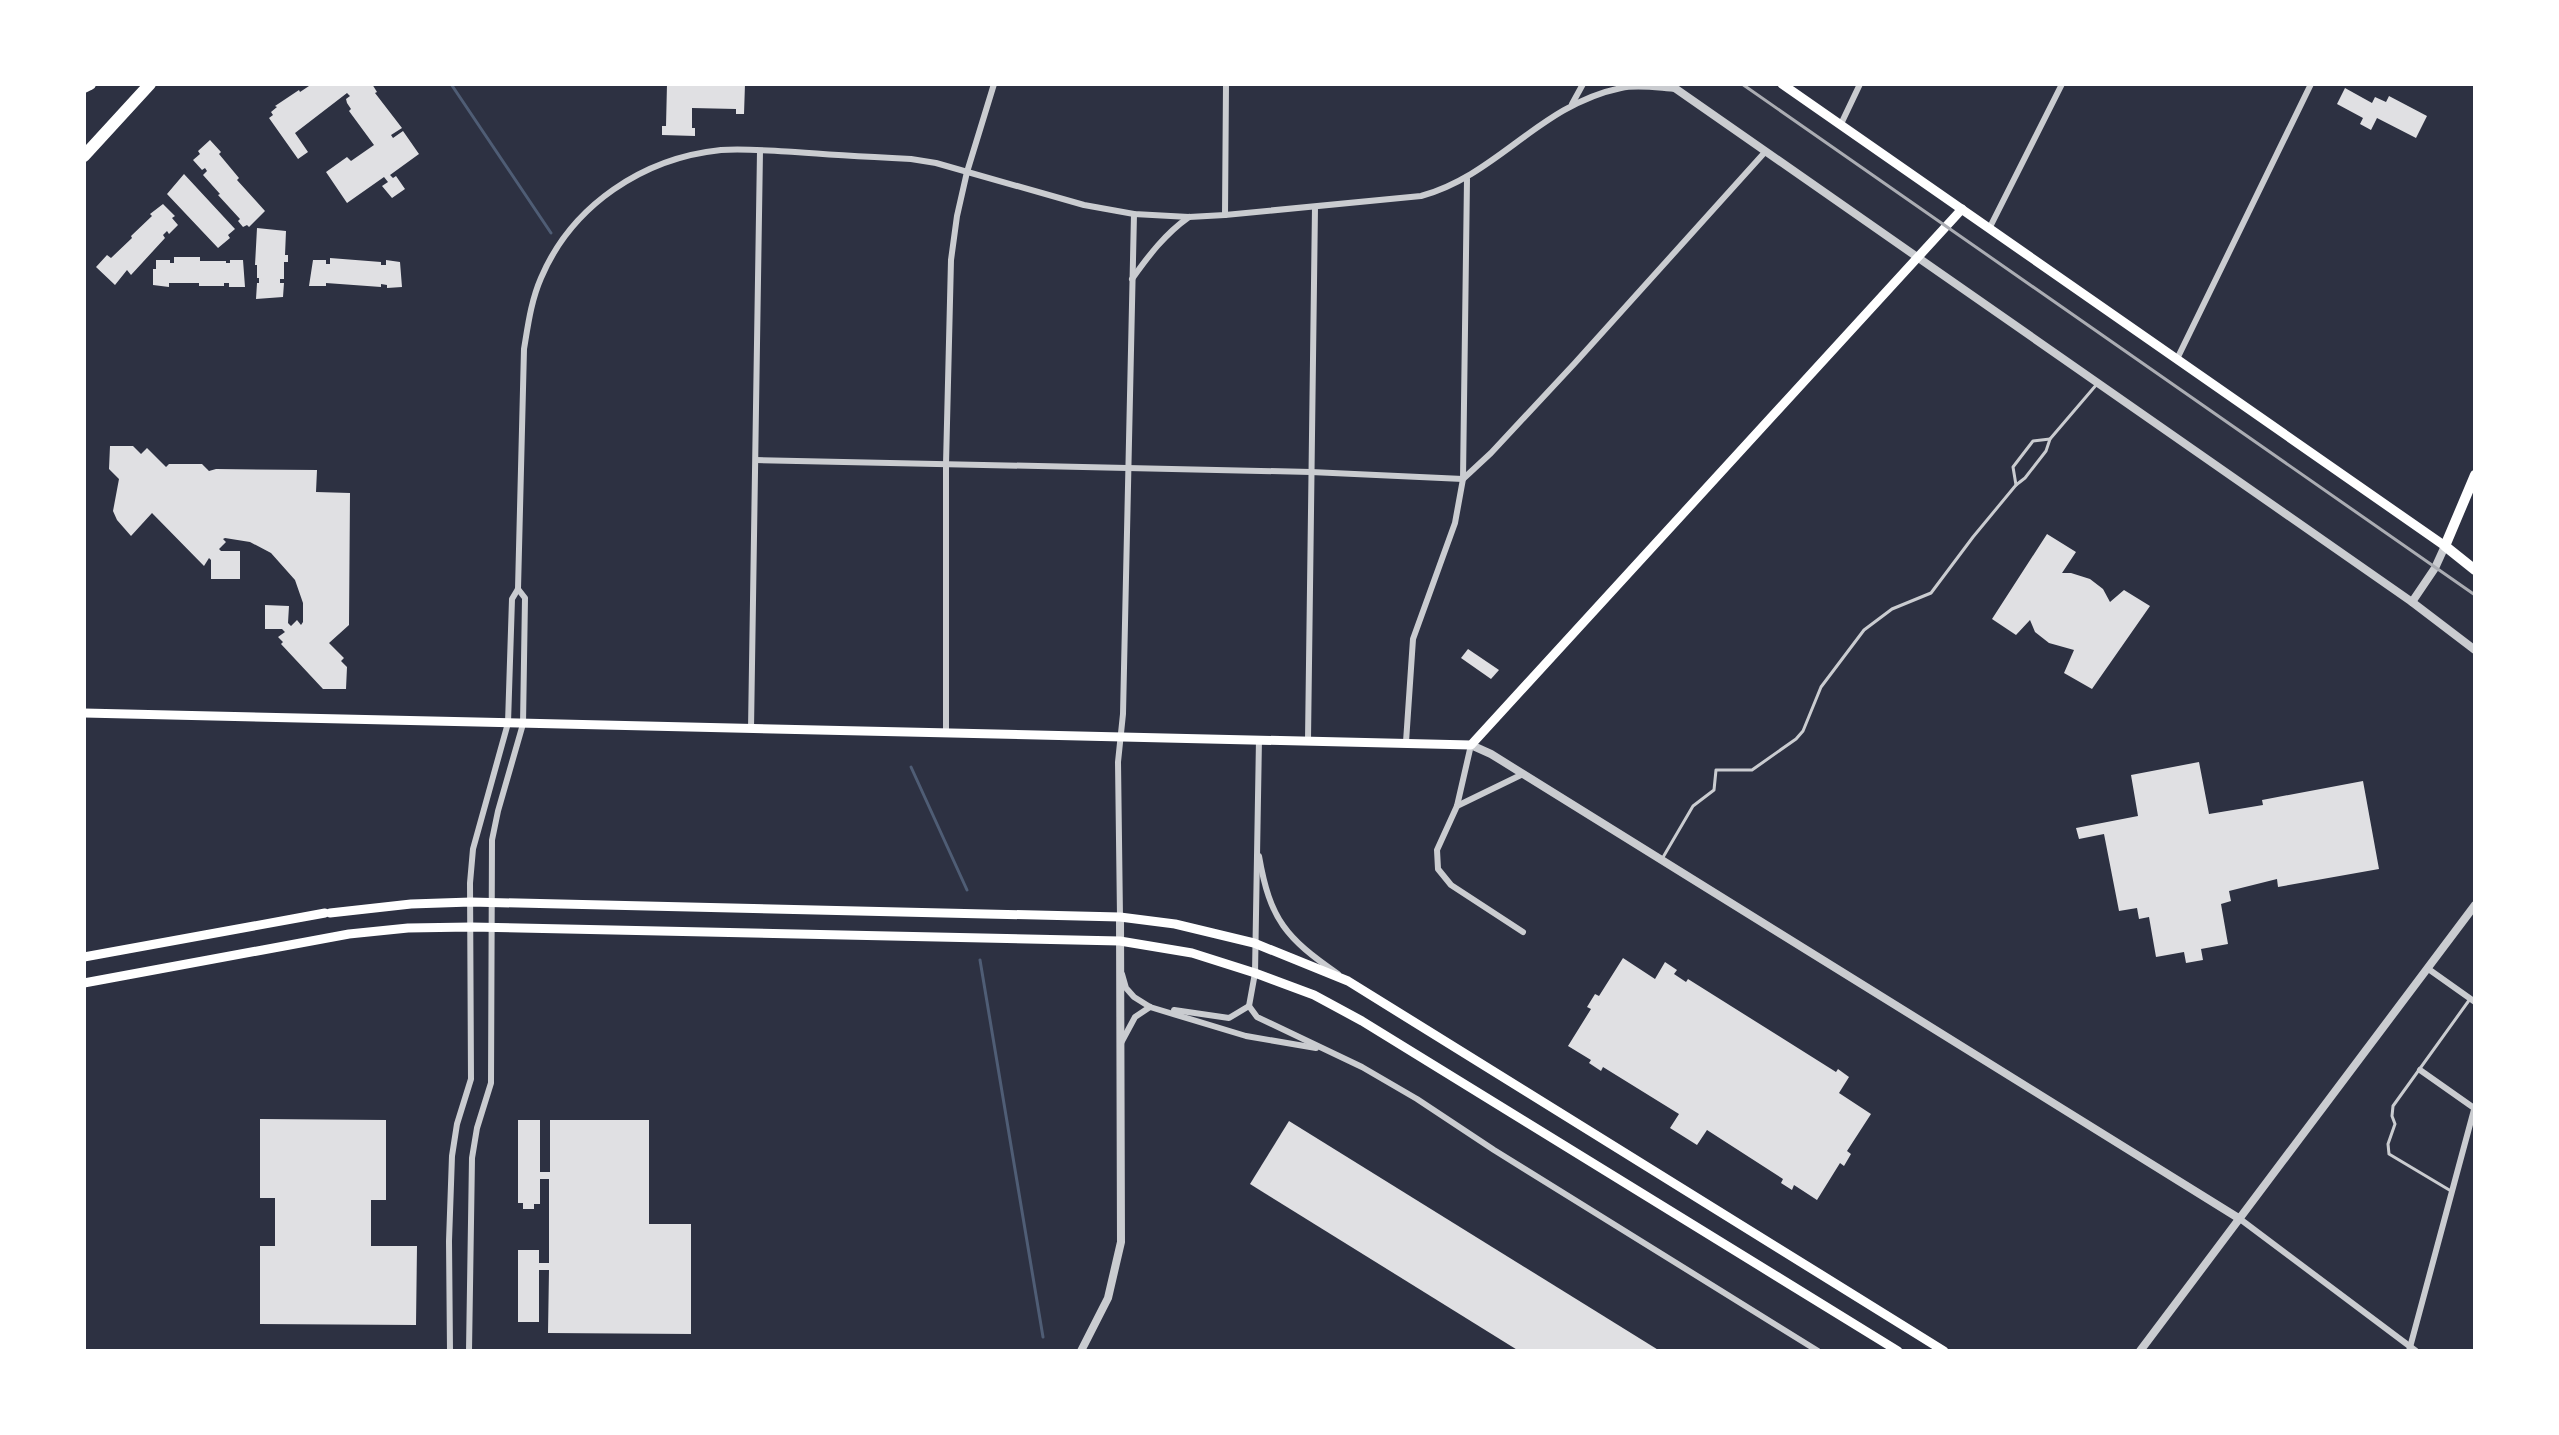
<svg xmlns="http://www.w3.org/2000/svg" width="2559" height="1435" font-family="Jost,sans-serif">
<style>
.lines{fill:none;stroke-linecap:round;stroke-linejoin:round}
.stream{stroke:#4f5d75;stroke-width:3}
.building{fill:#e0e0e3}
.service{stroke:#caccd0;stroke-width:3}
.minor{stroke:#caccd0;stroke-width:6}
.tertiary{stroke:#caccd0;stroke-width:8}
.secondary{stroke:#fff;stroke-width:9}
.primary{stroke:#fff;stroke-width:10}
.motorway{stroke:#fff;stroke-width:12}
.rail{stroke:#abadb3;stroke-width:3}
</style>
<rect width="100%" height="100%" fill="#2d3142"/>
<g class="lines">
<g class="stream">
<path d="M451 84 551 233"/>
<path d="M911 767 967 890"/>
<path d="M980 960 1043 1337"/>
</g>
</g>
<g class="building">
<path d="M312 84H372L377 92 375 93 402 128 391 135 393 138 403 131 419 154 390 175 393 178 396 176 405 189 392 198 382 186 388 182 384 177 347 203 326 172 347 157 351 161 374 145 349 111 351 109 347 103 346 99 350 96 347 93 295 133 308 152 298 159 269 118 273 115 271 112 277 107 275 106 299 90 300 92Z"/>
<path d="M667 84H745L744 114H736V109L692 108V128H695V136L662 135V126H666Z"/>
<path d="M2345 88 2372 103 2375 97 2386 102 2389 96 2427 116 2416 138 2377 118 2371 130 2360 124 2363 118 2337 104Z"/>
<path d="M210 140 221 152 219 154 239 178 237 180 265 211 249 227 247 225 243 227 238 221 240 219 218 195 220 194 203 175 207 171 205 168 202 170 193 160 200 154 198 151Z"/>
<path d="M184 174 235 229 228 235 230 238 218 248 167 194Z"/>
<path d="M163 204 175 216 172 218 178 225 169 234 167 231 163 235 165 238 131 275 127 270 115 285 96 267 107 255 111 258 132 238 131 236 152 216 150 214Z"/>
<path d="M257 228 286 231 285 255H288V262H284V279H280V283H284L283 297 256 299 257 283H259V278H257V265H255Z"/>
<path d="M174 257H200V261H226V263H230V260H243L245 287H229V283H224V286H199V283H169V287L153 285V269H156V260H170V263H174Z"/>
<path d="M330 258 381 262V265H386V260L400 262 402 287 387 288V285L381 284V287L326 283V286H309L313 260H326V264H330Z"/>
<path d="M110 446H133L141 454 147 448 166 467 169 464H202L209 471 216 469 317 470 316 492 350 493 349 625 329 643 344 658 341 661 347 667 346 689H323L281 644 283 642 278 637 285 632 282 629H265V605L289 606 288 623 291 626 297 620 301 625 303 622V603L295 580 271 553 250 542 225 538 223 539 226 542 219 549 221 551H240V579H211V560L209 558 204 566 152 513 131 536 117 520 113 511 119 479 109 469Z"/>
<path d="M2047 534 2076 552 2062 573H2071L2090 579 2103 589 2110 602 2124 590 2150 606 2092 689 2064 673 2074 650 2049 643 2035 632 2030 620 2016 635 1992 619Z"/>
<path d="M1468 649 1499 670 1491 679 1461 658Z"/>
<path d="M2199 762 2209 814 2263 805 2262 800 2363 781 2379 869 2278 887 2277 879 2229 891 2231 901 2221 904 2228 944 2201 949 2203 960 2186 963 2184 952 2156 957 2149 917 2139 919 2137 908 2119 911 2104 834 2079 839 2076 828 2138 816 2131 775Z"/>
<path d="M1623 958 1655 979 1665 962 1677 970 1674 974 1686 982 1688 979 1836 1072 1838 1069 1849 1077 1839 1093 1871 1114 1847 1151 1851 1154 1844 1166 1840 1163 1817 1200 1794 1185 1792 1190 1781 1183 1783 1179 1707 1130 1697 1145 1670 1128 1679 1114 1603 1067 1601 1071 1589 1063 1591 1060 1568 1046 1591 1009 1587 1007 1595 994 1599 996Z"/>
<path d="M260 1119 386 1120V1200H371V1246H417L416 1325 260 1324V1246H275V1198H260Z"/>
<path d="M518 1120H540V1172H550V1120H649V1224H691V1334L548 1333 549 1270H539V1322H518V1250H539V1263H549V1179H540V1204H534V1209H523V1203H518Z"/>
<path d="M1289 1121 1660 1351H1519L1250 1184Z"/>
</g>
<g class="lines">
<g class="service">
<path d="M2016 485 2013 467 2033 441 2050 439"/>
<path d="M1662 859 1693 806 1714 790 1716 770H1752L1796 739 1803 731 1821 687 1864 630 1892 609 1931 593 1973 537 2016 485 2025 478 2046 451 2050 439 2097 384"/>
<path d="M2451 1191 2389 1154 2388 1144 2395 1124 2392 1116 2393 1106 2470 999"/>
</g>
<g class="minor">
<path d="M1572 104 1583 84"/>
<path d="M1841 124 1860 84"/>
<path d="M1225 215 1226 84"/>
<path d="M1990 227 2062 84"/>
<path d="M1132 279C1149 255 1165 234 1189 217"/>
<path d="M2177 359 2311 84"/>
<path d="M756 460 1311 472 1463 479 1491 453 1574 364 1765 152"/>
<path d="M751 729 760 151"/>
<path d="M946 732V464L951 260 957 216 967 172 994 84"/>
<path d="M1308 740 1315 207"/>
<path d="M1406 742 1413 639 1455 523 1463 479 1467 179"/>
<path d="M1471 745 1457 806 1437 850 1438 869 1451 885 1523 932"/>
<path d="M1457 806 1523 774"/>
<path d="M1259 856C1270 920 1286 938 1338 974"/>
<path d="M1120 917 1118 762 1123 714 1134 214"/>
<path d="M2427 968 2475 1002"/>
<path d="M1122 974 1126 988 1134 997 1150 1007 1246 1036 1316 1048"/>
<path d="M1249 1006 1257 1017 1362 1067 1417 1099 1494 1150 1818 1351"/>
<path d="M1249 1006 1255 973 1259 739"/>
<path d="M1174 1010 1229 1018 1249 1006"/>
<path d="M1121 1043 1135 1017 1150 1007"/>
<path d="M2420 1070 2474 1108"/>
<path d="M2240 1219 2416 1351"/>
<path d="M450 1351 449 1241 452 1156 457 1124 471 1079 470 883 473 849 508 723 512 599 518 589 524 349C528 325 531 301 541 278 572 205 643 158 721 150 745 148 771 151 795 152 833 155 872 157 911 159L936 163 1084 205 1134 214 1189 217 1225 215 1421 196C1498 175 1539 105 1621 88 1638 84 1659 88 1676 89"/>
<path d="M469 1351 472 1158 477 1128 491 1083 492 840 498 811 523 724 525 598 518 589"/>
<path d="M2409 1351 2475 1106"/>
</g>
<g class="tertiary">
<path d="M1669 84 2412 602 2475 650"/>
<path d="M2412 602 2435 568 2445 546"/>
<path d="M1471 745 1491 754 2240 1219"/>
<path d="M1081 1351 1108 1298 1121 1242 1120 917"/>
<path d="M2140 1351 2475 905"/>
</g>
<g class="secondary">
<path d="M1782 84 2445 546"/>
<path d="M84 713 1471 745 1962 209"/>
<path d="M330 913 411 904 471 902 1120 917 1175 924 1254 943 1348 981 1944 1351"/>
<path d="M84 957 325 913"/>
<path d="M84 983 349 934 408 928 471 927 1120 941 1192 953 1255 973 1314 995 1362 1021 1898 1351"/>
</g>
<path class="primary" d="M2475 475 2445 546 2475 570"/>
<g class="motorway">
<path d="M84 87 90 84"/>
<path d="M84 156 150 84"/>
</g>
<path class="rail" d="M1742 84 2475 595"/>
</g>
<rect width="2559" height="1435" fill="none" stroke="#ffffff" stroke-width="172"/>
</svg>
